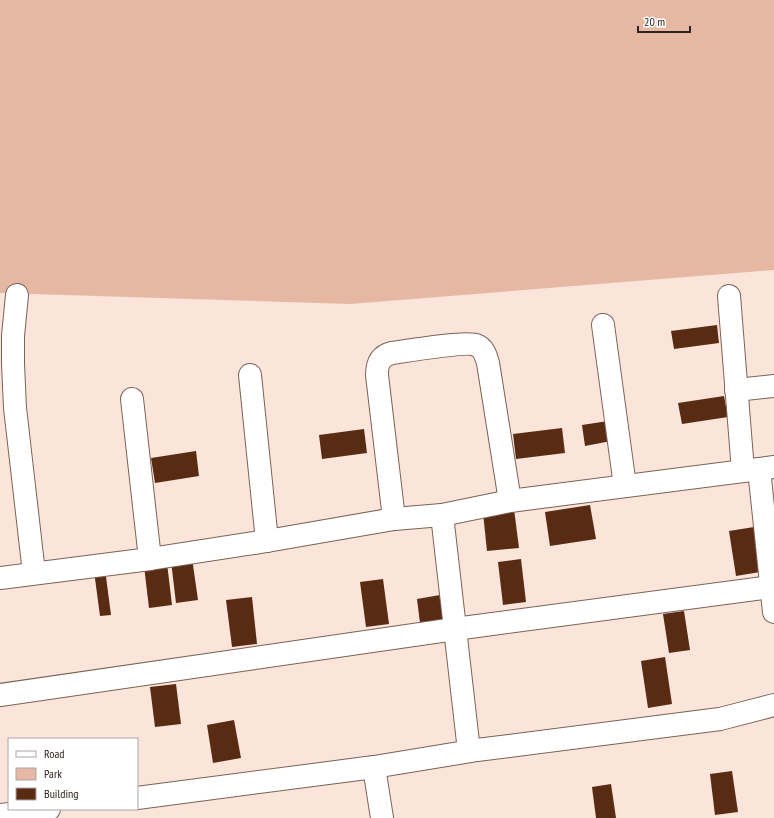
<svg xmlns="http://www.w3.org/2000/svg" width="774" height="818" font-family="'PT Sans Narrow',sans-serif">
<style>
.green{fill:#e6b8a3}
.building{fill:#592b13}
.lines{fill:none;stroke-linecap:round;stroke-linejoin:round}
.minor-casing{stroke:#7b6257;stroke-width:24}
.minor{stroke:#fff;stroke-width:22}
</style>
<rect width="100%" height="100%" fill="#fbe4d9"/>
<path class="green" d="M0 0H774V270L350 304 0 293Z"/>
<g class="building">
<path d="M717 325 719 343 674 349 671 331Z"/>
<path d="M724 396 728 417 682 424 678 403Z"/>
<path d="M608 421 611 441 585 446 582 425Z"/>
<path d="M562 428 565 453 516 459 513 434Z"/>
<path d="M364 429 367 453 322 459 319 435Z"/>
<path d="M196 451 199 476 155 483 151 458Z"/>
<path d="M590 505 596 539 550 546 545 512Z"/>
<path d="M514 509 519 548 487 551 483 513Z"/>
<path d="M754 527 760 572 736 576 729 531Z"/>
<path d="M192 558 198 600 176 603 171 561Z"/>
<path d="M521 559 526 602 503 605 498 562Z"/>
<path d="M167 563 172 605 149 608 144 566Z"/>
<path d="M105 569 111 615 100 616 94 571Z"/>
<path d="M383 579 389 624 366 627 360 582Z"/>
<path d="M440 595 444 619 420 623 417 599Z"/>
<path d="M252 597 257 644 232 647 226 600Z"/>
<path d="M684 611 690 650 669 653 663 614Z"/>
<path d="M665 657 672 704 648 708 641 661Z"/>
<path d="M176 684 181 724 155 727 150 687Z"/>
<path d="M234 720 241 758 213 763 207 725Z"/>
<path d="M732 771 738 812 715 815 710 774Z"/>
<path d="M611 784 616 818H596L592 787Z"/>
</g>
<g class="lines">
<defs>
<g id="minor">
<path d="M17 295 13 336V364L15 408 34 573"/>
<path d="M729 296 743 471"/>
<path d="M603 325 625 486"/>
<path d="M250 375 267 541"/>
<path d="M736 390 774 386"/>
<path d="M132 399 150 559"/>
<path d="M759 469 774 612"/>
<path d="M442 515 469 751"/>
<path d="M394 519 377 375C377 363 380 356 392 353 406 351 467 341 476 345 484 348 486 356 488 363L510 501"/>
<path d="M0 578 150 559 267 541 394 519 442 515 510 501 774 467"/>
<path d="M0 695 455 629 771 587"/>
<path d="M374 767 382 818"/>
<path d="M137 798 374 767 477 750 720 719 774 705"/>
<path d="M0 815 49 809"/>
</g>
</defs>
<use href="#minor" class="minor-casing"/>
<use href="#minor" class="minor"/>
</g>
<rect x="8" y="738" width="130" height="72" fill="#ffffff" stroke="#aba7a5"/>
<rect x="16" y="751" width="20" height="6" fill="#ffffff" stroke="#aba7a5"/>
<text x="44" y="758" font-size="12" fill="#2e231e">Road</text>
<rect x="16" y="768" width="20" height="12" fill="#e6b8a3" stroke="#aba7a5"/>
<text x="44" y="778" font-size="12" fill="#2e231e">Park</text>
<rect x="16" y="788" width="20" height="12" fill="#592b13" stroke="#aba7a5"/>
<text x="44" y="798" font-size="12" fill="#2e231e">Building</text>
<path d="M638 26v6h52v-6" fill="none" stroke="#2e231e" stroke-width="2"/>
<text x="644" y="26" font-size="12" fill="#2e231e" stroke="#ffffff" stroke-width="3" paint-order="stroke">20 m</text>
</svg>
